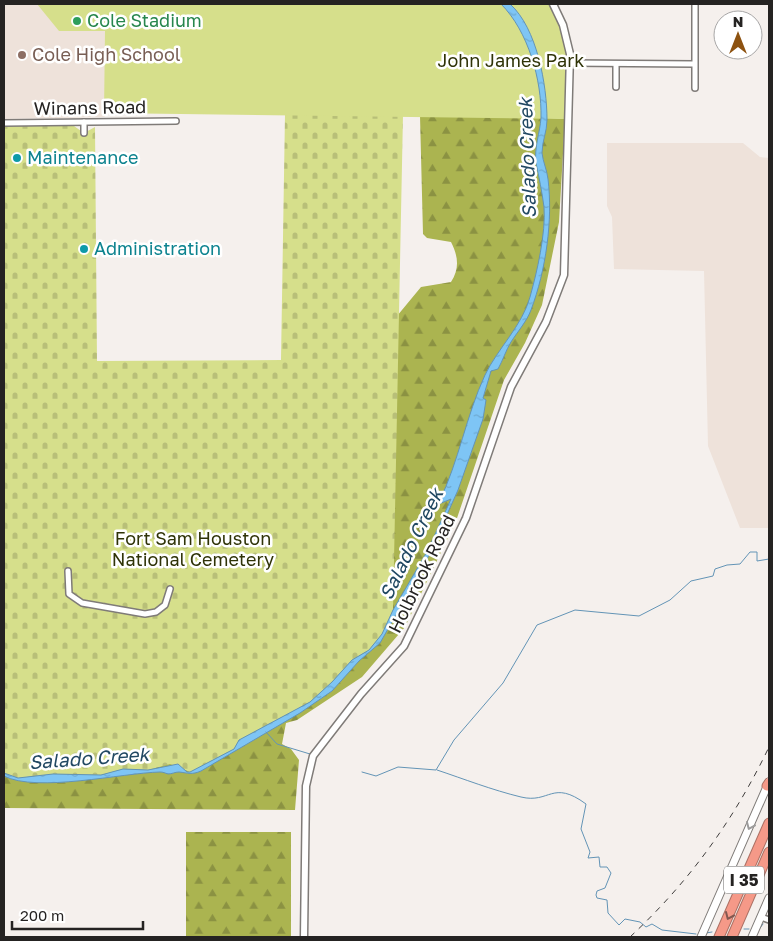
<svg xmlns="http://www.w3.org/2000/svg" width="773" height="941" font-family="'Golos Text',sans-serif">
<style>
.built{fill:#eee2da}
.forest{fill:url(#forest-firs)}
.cemetery{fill:url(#cemetery-stones)}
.park{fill:#d6df8b}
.water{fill:url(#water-ripples);stroke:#6394b6}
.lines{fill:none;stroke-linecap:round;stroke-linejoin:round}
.stream{stroke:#6394b6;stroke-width:1}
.minor-casing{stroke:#7f7b78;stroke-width:8}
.tertiary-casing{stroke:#7f7b78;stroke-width:9}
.secondary-casing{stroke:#7f7b78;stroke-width:9}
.motorway-casing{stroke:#ac7064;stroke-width:11}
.minor{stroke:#fff;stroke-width:5}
.tertiary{stroke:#fff;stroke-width:6}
.secondary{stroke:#fff;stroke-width:7}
.motorway{stroke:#f59988;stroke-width:9}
.rail{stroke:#3e3c3b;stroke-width:1;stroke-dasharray:6 6;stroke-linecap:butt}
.oneway{stroke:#9d9c9c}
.oneway2{stroke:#835850}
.leisure-dot{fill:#2e9e5b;stroke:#fff;stroke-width:2}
.education-dot{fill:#8d6e63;stroke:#fff;stroke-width:2}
.culture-dot{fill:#0f9aa8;stroke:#fff;stroke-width:2}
.labels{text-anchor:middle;stroke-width:5;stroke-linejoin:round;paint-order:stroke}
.shield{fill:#fff;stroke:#666564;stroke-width:1}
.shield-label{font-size:16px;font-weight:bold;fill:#252322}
.leisure-label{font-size:18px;fill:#27864d;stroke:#fff;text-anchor:start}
.education-label{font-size:18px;fill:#785e54;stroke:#fff;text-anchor:start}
.park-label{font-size:18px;fill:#2f3307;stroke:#fff}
.street-label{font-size:18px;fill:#252322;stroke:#fff}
.culture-label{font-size:18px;fill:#0d838f;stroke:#fff;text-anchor:start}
.water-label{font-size:19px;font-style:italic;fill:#214862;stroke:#fff}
</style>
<defs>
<pattern id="forest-firs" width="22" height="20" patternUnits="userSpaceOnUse" patternTransform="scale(1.25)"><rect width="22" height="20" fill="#abb450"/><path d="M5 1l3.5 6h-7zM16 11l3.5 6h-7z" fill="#8b9242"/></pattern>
<pattern id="cemetery-stones" width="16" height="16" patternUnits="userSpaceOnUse" patternTransform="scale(1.25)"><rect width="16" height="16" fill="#d6df8b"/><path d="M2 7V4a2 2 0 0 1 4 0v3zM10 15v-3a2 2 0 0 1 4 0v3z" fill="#b8bf78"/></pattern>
<pattern id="water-ripples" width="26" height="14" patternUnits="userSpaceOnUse" patternTransform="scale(1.25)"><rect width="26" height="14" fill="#7ec5f5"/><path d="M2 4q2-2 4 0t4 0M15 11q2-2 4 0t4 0" fill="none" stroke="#6da9d2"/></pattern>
</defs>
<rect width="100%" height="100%" fill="#f5f0ed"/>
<g class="built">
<path d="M4 4H105V117L4 119Z"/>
<path d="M607 143H743L760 157 769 158V528H740L708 446 704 271 614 269 612 217 607 206Z"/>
</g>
<g class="forest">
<path d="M294 100 565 119 559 222 542 305 525 343 504 380 456 521 405 627 362 677 297 720 286 723 282 744 291 749 299 760 295 810 4 808V606L354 368 421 287 451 282C460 268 458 256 451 242L427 238 423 234 420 116Z"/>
<rect x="186" y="832" width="105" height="105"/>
</g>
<path class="cemetery" d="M285 114 403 115 393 610 382 634 369 650 352 660 332 682 310 702 239 740 234 749 190 772 170 764 148 770 123 769 101 775 53 774 18 778 4 773V126H74L84 133 95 127 97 361 281 360Z"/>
<path class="park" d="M37 4H552L556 10 569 63 565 119 104 113 105 31H59Z"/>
<path class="water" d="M501 4H510C537 28 547 85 547 120 547 132 542 141 542 153 543 162 547 170 548 179 553 220 546 270 531 310 527 321 518 331 511 342 506 350 503 360 498 369L491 371 483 398 486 400 483 419 458 490 424 566 380 643 359 661 332 691 300 713 201 771C192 775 188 773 179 772 175 772 172 774 168 774 165 773 163 772 160 772 122 773 37 793 4 776V773L18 778 53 774 101 775 123 769 148 770 178 764 187 772H190L234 749 239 740 310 702 332 682 352 660 369 650 382 634 393 610 428 550 451 499 439 504V502C459 461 466 416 485 375 498 348 522 326 530 297 537 272 546 233 544 207 542 192 539 177 536 163 534 148 540 132 541 118 542 80 528 31 501 4Z"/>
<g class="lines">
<g class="stream">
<path d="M266 732 277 744 310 754"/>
<path d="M437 770C464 779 492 790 521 797 550 804 552 779 586 804L581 829 590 852 588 858 599 857 600 867H607L611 873 605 888 597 891 596 895 597 898 607 900 608 913 619 925 625 919 640 922 646 927 652 924 662 930 696 934"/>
<path d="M362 772 376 776 398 767 436 770 454 740 503 683 537 625 575 610 639 616 670 600 691 581 713 576 715 569 727 565 740 564 750 552H757V561L769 559"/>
<path d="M760 928 763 924"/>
<path d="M744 929H749"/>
<path d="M706 933 712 932"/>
</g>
<defs>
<g id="minor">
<path d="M695 4V88"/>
<path d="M569 63 694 64"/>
<path d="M616 87V64"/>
<path d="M4 123 176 121"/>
<path d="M84 133V122"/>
<path d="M68 571 69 594 82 603 145 614 156 612 165 605 170 589"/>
<path d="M761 917 769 920"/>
</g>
<path id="tertiary" d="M304 937 306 786 313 756 361 694 404 646 466 518 511 387 546 322 564 275 570 54 563 25 553 4"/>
<g id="secondary">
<path d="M701 937 769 782"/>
<path d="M752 937 769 898"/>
</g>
<g id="motorway">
<path d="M767 786 769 783"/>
<path d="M719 937 769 823"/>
<path d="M732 937 769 852"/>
</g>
</defs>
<use href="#minor" class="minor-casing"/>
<use href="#tertiary" class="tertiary-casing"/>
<use href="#secondary" class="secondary-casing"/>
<use href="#motorway" class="motorway-casing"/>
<use href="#minor" class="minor"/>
<use href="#tertiary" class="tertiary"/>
<use href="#secondary" class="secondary"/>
<use href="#motorway" class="motorway"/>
<path class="rail" d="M630 937C689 882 734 820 769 747"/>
</g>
<defs><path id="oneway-chevron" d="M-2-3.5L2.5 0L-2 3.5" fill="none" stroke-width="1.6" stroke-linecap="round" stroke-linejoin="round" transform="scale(1.25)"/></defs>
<use class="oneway" href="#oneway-chevron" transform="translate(750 826) rotate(113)"/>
<use class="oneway2" href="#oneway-chevron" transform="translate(729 916) rotate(114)"/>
<circle class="leisure-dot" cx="77" cy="21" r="5"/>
<circle class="education-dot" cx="22" cy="55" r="5"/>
<g class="culture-dot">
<circle cx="17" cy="158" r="5"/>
<circle cx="84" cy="249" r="5"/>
</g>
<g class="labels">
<rect class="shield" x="724" y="866.5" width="40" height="27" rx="4"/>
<g class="shield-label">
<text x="744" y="886">I 35</text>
</g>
<g class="leisure-label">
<text x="87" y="27">Cole Stadium</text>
</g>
<g class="education-label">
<text x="32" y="61">Cole High School</text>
</g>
<g class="park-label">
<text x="511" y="67">John James Park</text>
<text x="193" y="545">Fort Sam Houston<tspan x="193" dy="21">National Cemetery</tspan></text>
</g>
<g class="street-label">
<text transform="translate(90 108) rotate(-1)" y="6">Winans Road</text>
<text transform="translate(422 574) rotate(-64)" y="6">Holbrook Road</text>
</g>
<g class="culture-label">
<text x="27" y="164">Maintenance</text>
<text x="94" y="255">Administration</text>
</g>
<g class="water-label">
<text transform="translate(527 158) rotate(-92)" y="7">Salado Creek</text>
<text transform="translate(411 544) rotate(-64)" y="7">Salado Creek</text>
<text transform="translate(89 758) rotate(-4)" y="7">Salado Creek</text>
</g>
</g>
<rect width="773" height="941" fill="none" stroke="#252322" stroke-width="10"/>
<g transform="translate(738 35)"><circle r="24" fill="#ffffff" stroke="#a8a7a7"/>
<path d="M0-4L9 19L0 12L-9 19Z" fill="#8d5210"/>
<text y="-8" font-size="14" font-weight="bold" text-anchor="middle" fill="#252322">N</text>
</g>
<path d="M12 921v8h131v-8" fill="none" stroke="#252322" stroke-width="2.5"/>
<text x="20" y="921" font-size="15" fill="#252322" stroke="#ffffff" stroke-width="4" paint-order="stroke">200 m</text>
</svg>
